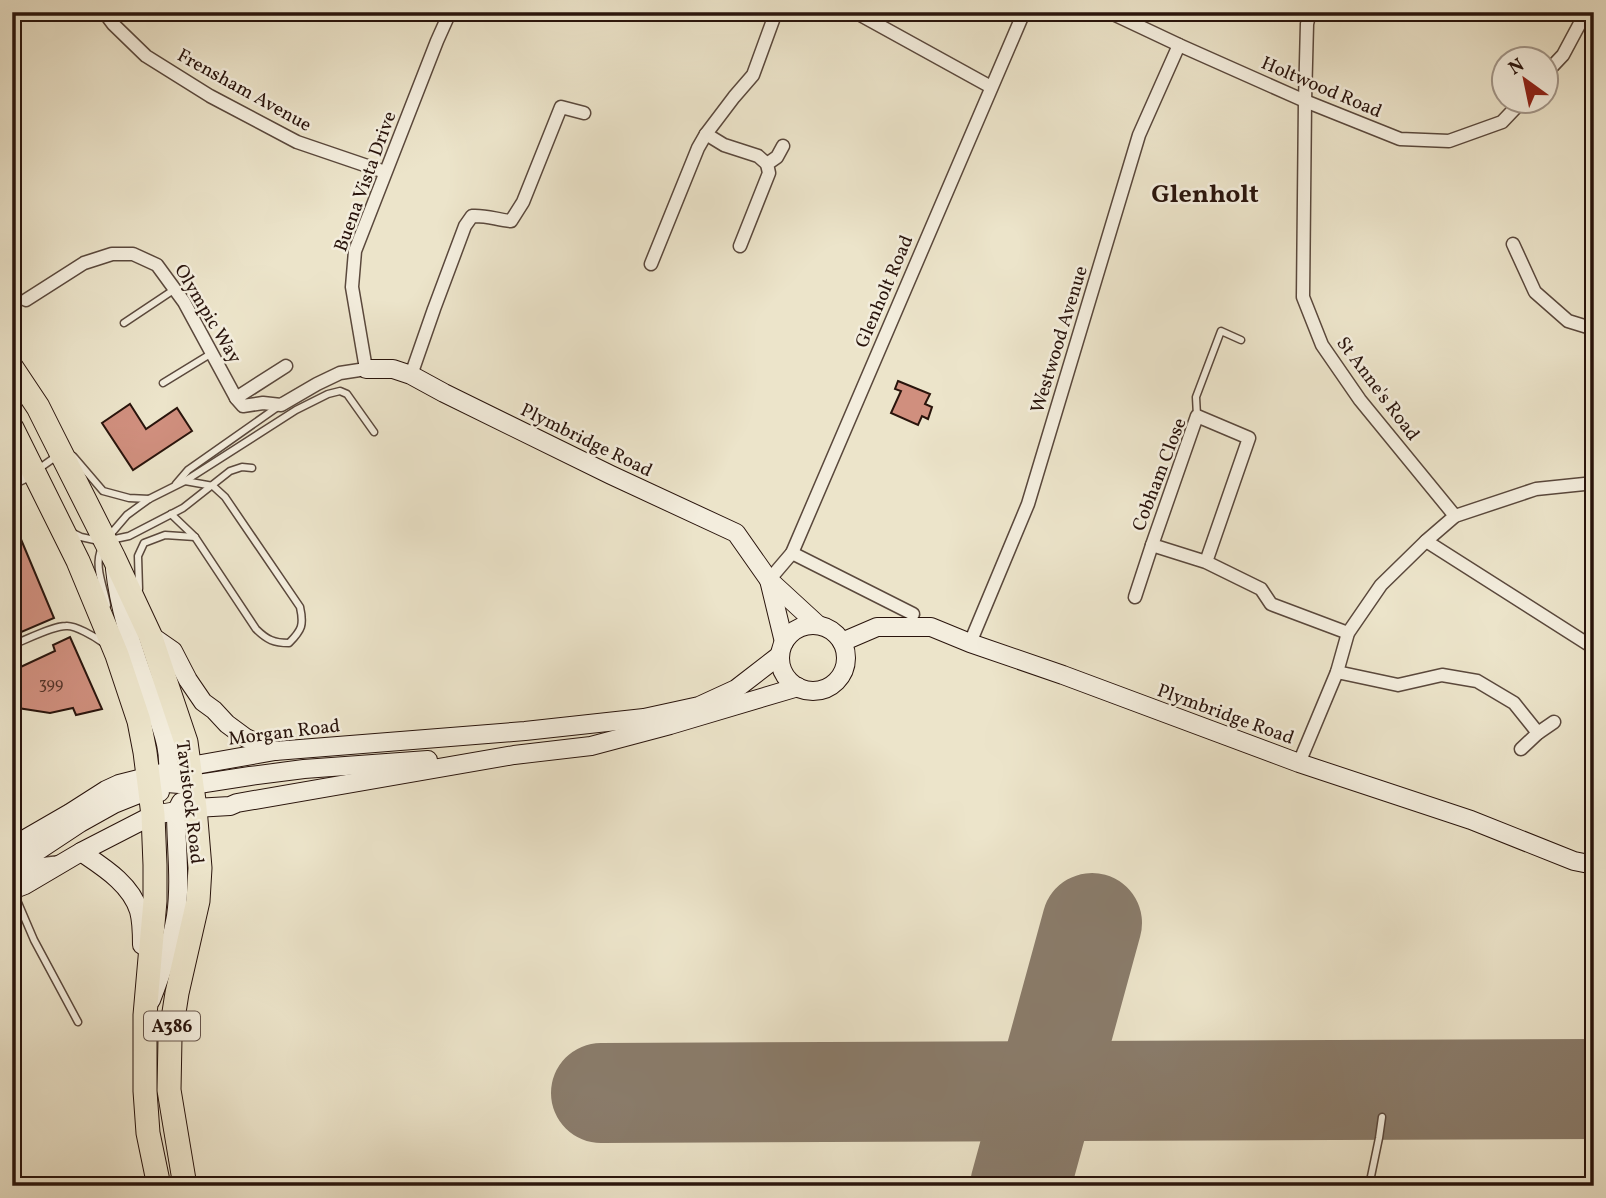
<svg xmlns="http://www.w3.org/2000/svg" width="1606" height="1198" font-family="Vollkorn,serif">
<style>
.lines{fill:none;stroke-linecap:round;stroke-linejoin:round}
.runway{stroke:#8a7c6b;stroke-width:100}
.building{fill:#d08f7e;stroke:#29140c;stroke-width:2}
.lane-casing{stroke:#5a483c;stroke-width:9}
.street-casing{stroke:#5a483c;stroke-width:15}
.secondary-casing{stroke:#29140c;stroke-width:20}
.highway-casing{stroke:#29140c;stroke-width:25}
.lane{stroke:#f3eddd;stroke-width:6}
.street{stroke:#f3eddd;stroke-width:12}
.secondary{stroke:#f3eddd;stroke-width:18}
.highway{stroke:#ece4ca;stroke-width:23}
.labels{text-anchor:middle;stroke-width:5;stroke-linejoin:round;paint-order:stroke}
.number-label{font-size:16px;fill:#533328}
.shield{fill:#f3eddd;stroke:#66554b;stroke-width:2}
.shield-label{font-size:18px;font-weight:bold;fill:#29140c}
.street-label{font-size:19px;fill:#29140c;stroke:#f3eddd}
.district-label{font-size:26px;font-weight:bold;fill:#29140c;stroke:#f3eddd}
</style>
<rect width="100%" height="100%" fill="#ece4ca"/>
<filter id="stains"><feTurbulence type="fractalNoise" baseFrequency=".00286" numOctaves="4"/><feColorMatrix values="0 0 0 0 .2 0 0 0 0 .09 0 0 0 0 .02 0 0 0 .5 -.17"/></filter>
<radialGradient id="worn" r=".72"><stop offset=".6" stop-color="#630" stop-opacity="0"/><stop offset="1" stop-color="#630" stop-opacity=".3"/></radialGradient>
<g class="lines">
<g class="runway">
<path d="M601 1093 1594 1089"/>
<path d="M1020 1186 1092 923"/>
</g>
</g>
<g class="building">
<path d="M898 381 930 394 925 404 932 407 928 419 922 416 918 425 891 413 901 391 895 389Z"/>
<path d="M130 404 146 429 177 408 192 431 133 470 102 423Z"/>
<path d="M20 537 54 618 19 633 12 618V540Z"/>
<path d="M70 637 102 709 76 715 73 708 50 713 18 708 12 694V671L55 651 53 645Z"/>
</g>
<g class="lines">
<defs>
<g id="lane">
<path d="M124 323 175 289"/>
<path d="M163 383 212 353"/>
<path d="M1197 416 1196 397 1221 331 1241 340"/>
<path d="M73 456 103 491 129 498 149 499"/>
<path d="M37 470 54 458 53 455"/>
<path d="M176 484 188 470 279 406"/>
<path d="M171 514 195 537 256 629C267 640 274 643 289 643 302 630 304 625 300 607L225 497 213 486 185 481"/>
<path d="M73 533 81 537 99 541"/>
<path d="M109 536 127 515 149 499 185 481 296 410 328 394 340 391 347 394 374 432"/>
<path d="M110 540 129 536 183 508 230 471 242 467 252 468"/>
<path d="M102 548C93 565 104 587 107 605"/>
<path d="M139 589 138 556 144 543 165 535 195 537"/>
<path d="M12 645C26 640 52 626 66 626 75 625 95 637 102 642"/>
<path d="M13 891 34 940 78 1022"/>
<path d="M1369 1186 1379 1138 1382 1117"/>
</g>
<g id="street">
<path d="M104 12 113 24 146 56 210 96 297 142 385 172"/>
<path d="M855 12 991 87"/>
<path d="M1109 12 1179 45 1305 101 1400 139 1449 141 1502 122 1521 102"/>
<path d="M1310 12 1307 24 1305 101 1303 297 1322 345 1360 400 1455 516"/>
<path d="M1546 73 1563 55 1586 12"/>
<path d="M706 134 724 145 758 156 767 164"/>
<path d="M1513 244 1535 292 1568 321 1594 329"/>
<path d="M740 246 769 173 767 164 777 157 783 146"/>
<path d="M651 264 698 148 706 134 734 97 753 75 776 12"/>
<path d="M26 300 84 263 112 254H133L157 265 184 302 236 398 243 406 263 403 281 405 317 384 340 373 366 369 352 287 355 251 437 41 450 12"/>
<path d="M411 375 434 309 465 226 472 216C487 215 497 220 511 221L523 202 561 107 584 113"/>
<path d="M236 398 286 366"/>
<path d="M12 482 34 472"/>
<path d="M1426 541 1594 648"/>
<path d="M792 553 913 614"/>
<path d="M1206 562 1249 438 1197 416 1152 545 1206 562 1261 589 1271 604 1348 633"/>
<path d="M769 580 792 553 1024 12"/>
<path d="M1135 597 1152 545"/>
<path d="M970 643 1028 504 1139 135 1179 45"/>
<path d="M1337 672 1398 685 1442 675 1477 681 1514 703 1538 733"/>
<path d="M1521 749 1538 733 1554 722"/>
<path d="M1299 763 1337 672 1348 633 1381 585 1426 541 1455 516 1536 489 1594 483"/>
<path d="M12 875 43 864 61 862"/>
</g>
<g id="secondary">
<path d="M366 369H393L411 375 444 393 611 475 736 533 769 580 818 625"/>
<path d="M115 569C119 609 136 660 151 698 161 727 172 749 167 781"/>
<path d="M769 580 784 642"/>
<circle cx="813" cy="658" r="33"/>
<path d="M150 635 173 651 188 680 203 702 214 710 227 724 246 738 275 751"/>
<path d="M842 642 877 627H931L970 643 1063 675 1299 763 1471 820 1574 861 1594 865"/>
<path d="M151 778 167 783 192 785 250 776 304 769 428 760"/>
<path d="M12 849 25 839 70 813 106 790 119 784 190 766 275 751 525 731 644 718 699 706 736 689 780 655"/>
<path d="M81 852C103 867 131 884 139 911 142 922 142 934 142 945"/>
<path d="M12 864 21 862 80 823 114 804 149 790 160 792"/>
<path d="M12 890 25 885 81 852 153 815 195 808 230 806 237 803 514 755 591 746 670 725 798 687"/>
<path d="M151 1000C162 972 171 945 176 916 181 882 176 846 176 812L181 802"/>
</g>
<g id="highway">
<path d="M12 368 38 407 49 429 114 558 150 635 186 742 195 808 200 868 198 901 177 993 170 1038 169 1090 185 1186"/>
<path d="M12 428 78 561 117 655 139 721 145 752 153 815 155 865V901L145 1015V1091L148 1133 159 1186"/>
</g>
</defs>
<use href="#lane" class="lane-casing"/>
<use href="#street" class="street-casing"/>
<use href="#secondary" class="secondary-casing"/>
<use href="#highway" class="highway-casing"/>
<use href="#lane" class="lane"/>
<use href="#street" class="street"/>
<use href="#secondary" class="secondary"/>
<use href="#highway" class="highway"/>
</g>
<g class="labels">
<g class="number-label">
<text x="51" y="689">399</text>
</g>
<rect class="shield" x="144" y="1011.5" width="56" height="29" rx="5"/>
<g class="shield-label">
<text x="172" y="1032">A386</text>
</g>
<g class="street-label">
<text transform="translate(1322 86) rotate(23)" y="7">Holtwood Road</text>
<text transform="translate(245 89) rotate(29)" y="7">Frensham Avenue</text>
<text transform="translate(364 181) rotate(-70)" y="7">Buena Vista Drive</text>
<text transform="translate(883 291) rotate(-67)" y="7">Glenholt Road</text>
<text transform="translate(209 313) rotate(59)" y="7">Olympic Way</text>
<text transform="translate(1058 339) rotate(-73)" y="7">Westwood Avenue</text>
<text transform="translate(1379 388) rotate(53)" y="7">St Anne's Road</text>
<text transform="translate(587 439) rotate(26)" y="7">Plymbridge Road</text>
<text transform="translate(1158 474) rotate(-69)" y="7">Cobham Close</text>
<text transform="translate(1226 713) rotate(20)" y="7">Plymbridge Road</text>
<text transform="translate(284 731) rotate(-7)" y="7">Morgan Road</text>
<text transform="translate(191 802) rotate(83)" y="7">Tavistock Road</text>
</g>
<g class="district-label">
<text x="1205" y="202">Glenholt</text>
</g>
</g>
<rect width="1606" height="1198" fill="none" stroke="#ece4ca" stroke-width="42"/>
<rect x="14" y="14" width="1578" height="1170" fill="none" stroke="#29140c" stroke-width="3.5"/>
<rect x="21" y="21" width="1564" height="1156" fill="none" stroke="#29140c" stroke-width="2"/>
<g transform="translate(1525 80) rotate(327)"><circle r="33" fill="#f3eddd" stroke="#a29689" stroke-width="2"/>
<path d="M0-5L12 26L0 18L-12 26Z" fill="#8f2418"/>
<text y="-10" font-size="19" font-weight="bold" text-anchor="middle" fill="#29140c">N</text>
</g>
<rect width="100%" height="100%" filter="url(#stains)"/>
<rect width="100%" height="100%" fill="url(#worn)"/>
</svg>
